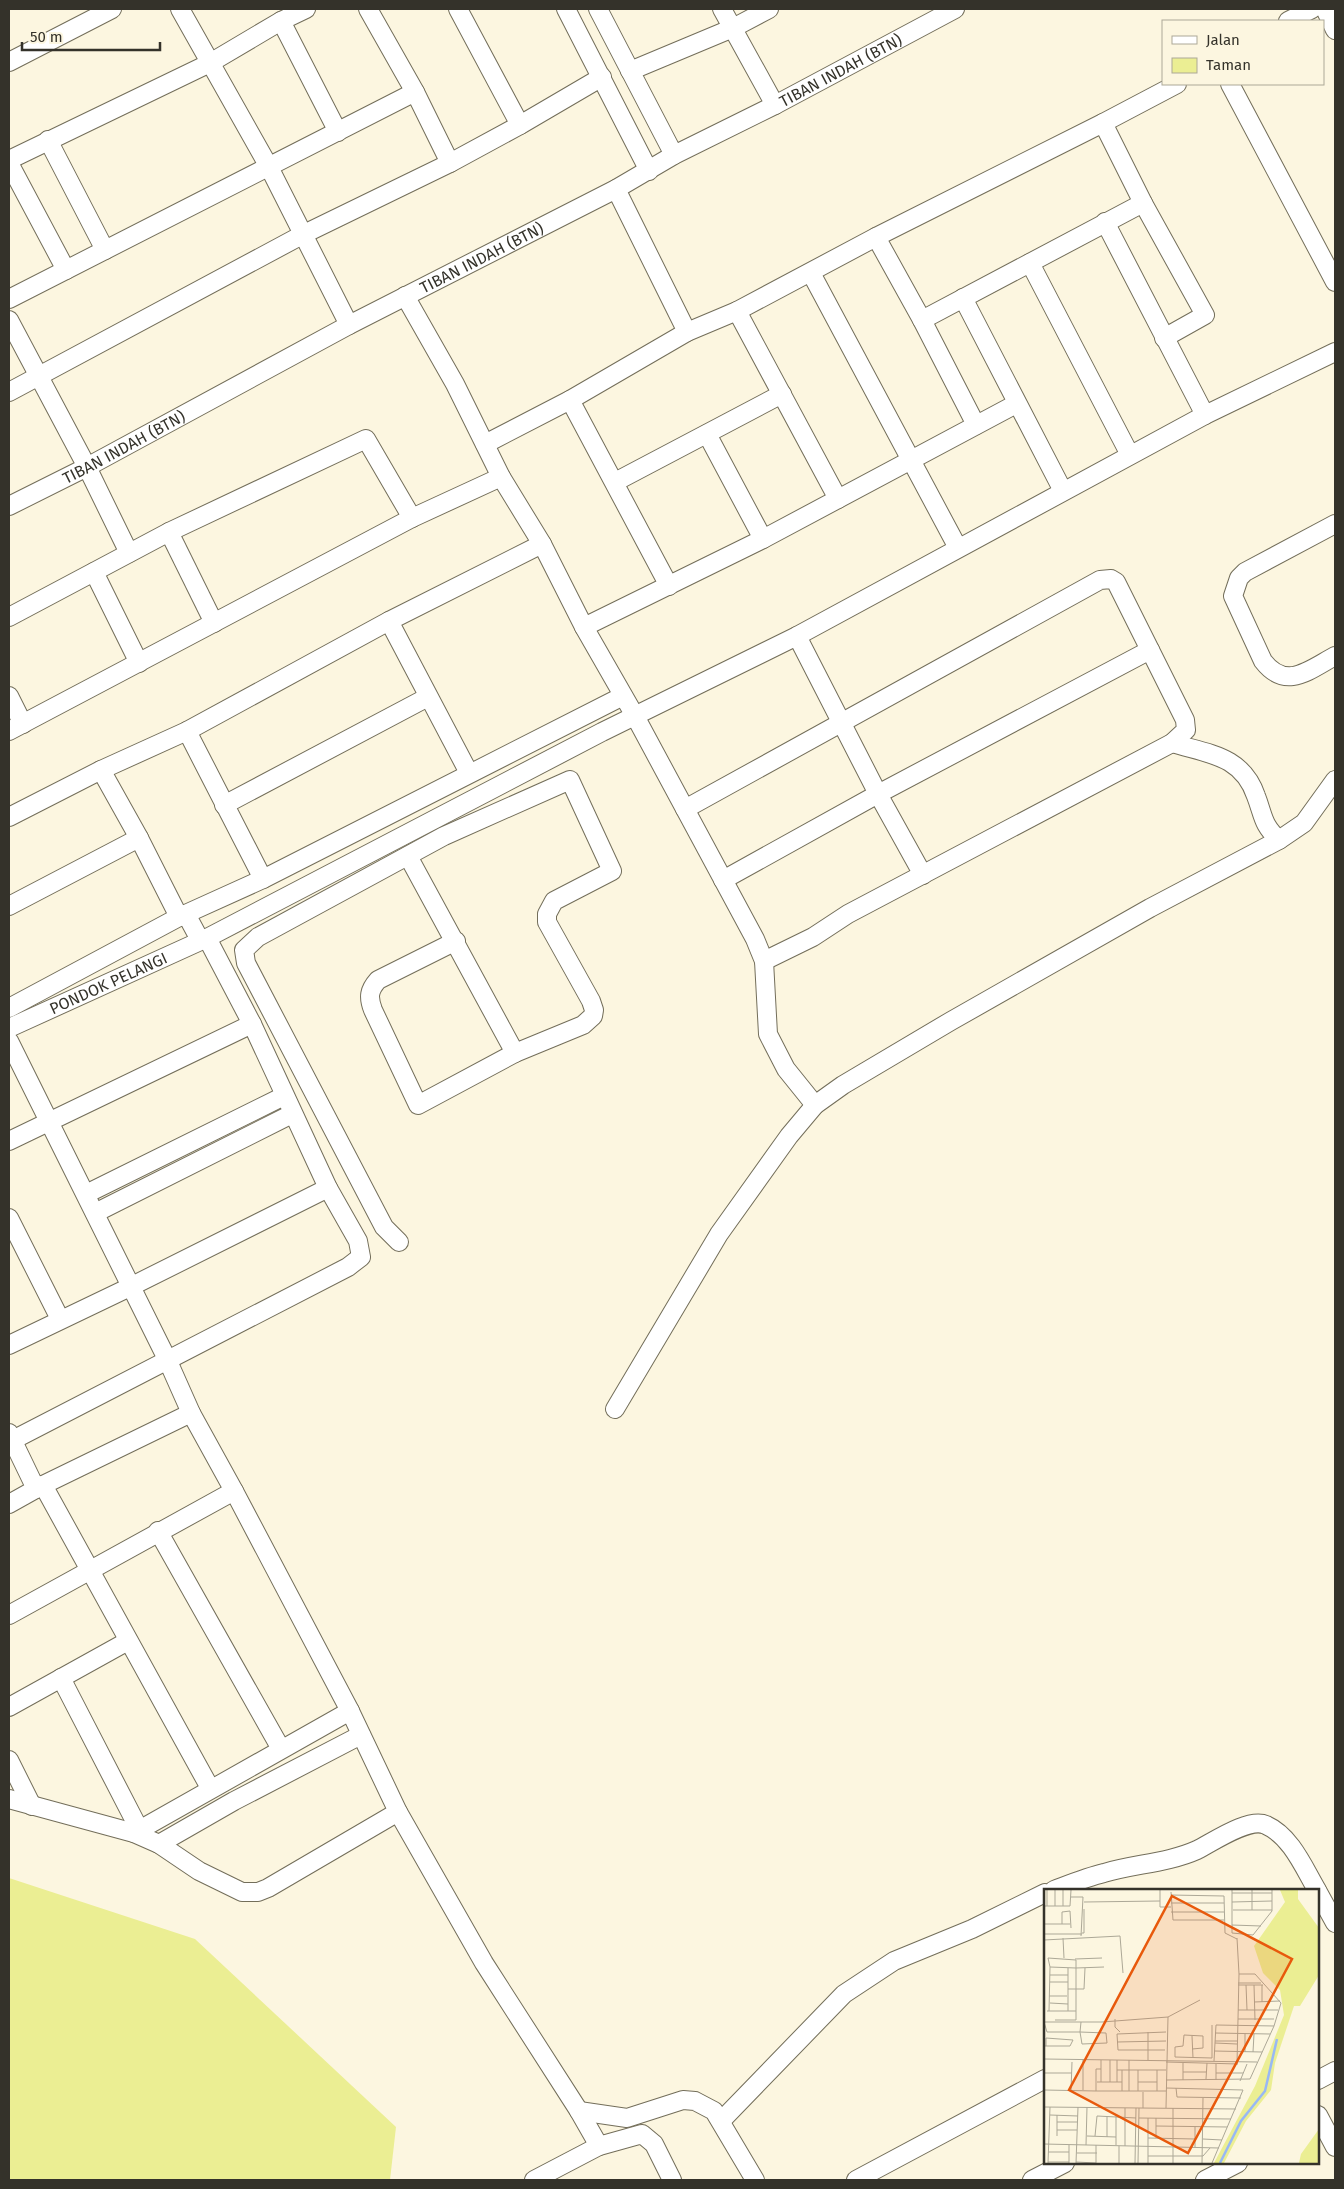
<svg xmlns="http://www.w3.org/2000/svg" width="1344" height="2189" font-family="'Fira Sans',sans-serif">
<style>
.green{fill:#ebee93}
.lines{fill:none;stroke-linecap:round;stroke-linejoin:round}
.minor-casing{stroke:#736e5a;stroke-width:20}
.minor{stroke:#fff;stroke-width:18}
.labels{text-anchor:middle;stroke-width:5;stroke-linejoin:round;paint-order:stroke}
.street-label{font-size:16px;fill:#34322a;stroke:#fcf6e0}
.inset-river{fill:none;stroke:#98b8f4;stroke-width:2.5}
.inset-road{fill:none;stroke:#aca897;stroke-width:1}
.view{fill:#e8590c;fill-opacity:0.15;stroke:#e8590c;stroke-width:2.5}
.inset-edge{fill:none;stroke:#34322a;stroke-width:2.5}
</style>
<rect width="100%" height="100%" fill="#fcf6e0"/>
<path class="green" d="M9 1878 195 1939 396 2127 390 2180H9Z"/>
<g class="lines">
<defs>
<g id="minor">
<path d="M180 9 269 167 349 325"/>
<path d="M368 9 415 92 450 163"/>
<path d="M458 9 520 125"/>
<path d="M566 9 649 171"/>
<path d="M598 9 674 155"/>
<path d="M722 9 775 105"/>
<path d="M1325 9 1335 30"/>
<path d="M281 21 338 132"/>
<path d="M1288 21 1312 9"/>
<path d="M9 62 112 9"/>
<path d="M630 71 733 28 769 9"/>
<path d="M1230 84 1335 282"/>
<path d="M1103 123 1177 84"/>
<path d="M48 140 105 250"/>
<path d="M9 160 210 63 281 21 306 9"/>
<path d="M9 163 66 270"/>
<path d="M616 189 687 332"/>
<path d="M1105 222 1205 415"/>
<path d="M876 237 922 320 976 425"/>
<path d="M1030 263 1130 455"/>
<path d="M811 273 958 548"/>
<path d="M405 296 455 384 501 477 542 544 584 627 635 716 755 939 764 961 768 1034 786 1069 815 1105 843 1085 951 1021 1150 908 1279 840 1304 823 1335 780"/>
<path d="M963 298 1063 491"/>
<path d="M9 299 415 92"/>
<path d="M737 311 838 499"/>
<path d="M9 320 87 467 129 553"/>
<path d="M922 320 1143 203"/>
<path d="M9 392 302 235 450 163 520 125 602 77"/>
<path d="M570 400 669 586"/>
<path d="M707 434 763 539"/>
<path d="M485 444 570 400 687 332 737 311 876 237 1103 123 1143 203 1205 315 1164 338"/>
<path d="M615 482 782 394"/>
<path id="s1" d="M9 506 87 467 349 325 616 189 674 155 775 105 955 9"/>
<path d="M1335 524 1245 572 1239 578 1233 596 1263 661C1286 691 1309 670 1335 656"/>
<path d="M169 532 214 623"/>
<path d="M94 572 139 663"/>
<path d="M9 617 169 532 366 439 412 518"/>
<path d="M389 621 469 773"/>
<path d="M584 627 763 539 1016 404"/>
<path d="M797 636 878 794 923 875"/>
<path d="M9 696 23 724"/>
<path d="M9 731 412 518 501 477"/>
<path d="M187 731 263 879"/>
<path d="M1172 743C1208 754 1242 755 1256 796 1264 817 1262 824 1279 840"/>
<path d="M101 770 139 838 179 917"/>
<path d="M224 805 428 697"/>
<path d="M685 809 1100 580 1111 579 1116 582 1185 720 1186 730 1172 743 848 914 813 937 764 961"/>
<path d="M9 817 101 770 187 731 389 621 542 544"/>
<path d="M408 856 515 1053"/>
<path d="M723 880 878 794 1150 650"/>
<path d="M9 906 139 838"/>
<path d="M186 914 200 940"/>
<path d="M9 1008 179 917 263 879 623 696"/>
<path id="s2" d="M9 1028 207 938 602 732 797 636 1205 415 1335 352"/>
<path d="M9 1041 167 1359 191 1413 234 1491 350 1711 398 1812 268 1888 258 1892H242L199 1871 159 1844 134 1833 9 1799"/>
<path d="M9 1141 252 1024"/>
<path d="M86 1194 284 1096"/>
<path d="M95 1213 292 1114"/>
<path d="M9 1218 60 1319"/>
<path d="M399 1242 384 1227 246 963 244 950 258 937 444 836 570 780 612 871 554 901 547 914V922L591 1001 594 1010 593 1016 583 1025 515 1053 418 1105 373 1010C368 997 369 990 378 980L456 941"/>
<path d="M9 1345 130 1287 328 1188"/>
<path d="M615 1409 719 1234 789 1136 815 1105"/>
<path d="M9 1433 36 1489"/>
<path d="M9 1442 348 1267 361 1257 358 1241 328 1188 252 1024 207 938"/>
<path d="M43 1485 210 1788"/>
<path d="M9 1504 43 1485 191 1413"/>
<path d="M158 1531 281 1749"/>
<path d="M9 1615 234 1491"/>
<path d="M61 1678 139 1829"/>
<path d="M9 1707 128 1641"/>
<path d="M9 1760 32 1806"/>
<path d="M398 1812 484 1963 579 2111 599 2146"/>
<path d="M134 1833 350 1711"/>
<path d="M159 1844 234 1801 361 1735"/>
<path d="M1054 1890C1070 1884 1087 1877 1104 1873 1134 1864 1168 1863 1197 1850 1213 1842 1249 1817 1266 1825 1291 1836 1304 1868 1317 1890"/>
<path d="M1318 1892 1335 1923"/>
<path d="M1318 2080 1335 2071"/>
<path d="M579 2111 627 2118 683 2100 695 2101 714 2111 755 2180"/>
<path d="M1318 2115 1335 2147"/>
<path d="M721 2121 844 1994 894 1961 972 1929 1045 1893"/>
<path d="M534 2180 599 2146 642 2134 654 2144 672 2180"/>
<path d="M856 2180 1045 2079"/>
<path d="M1032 2180 1065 2163"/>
<path d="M1205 2180 1238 2163"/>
</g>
</defs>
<use href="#minor" class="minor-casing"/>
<use href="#minor" class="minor"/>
</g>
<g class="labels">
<g class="street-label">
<text dy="6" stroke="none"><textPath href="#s1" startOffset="939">TIBAN INDAH (BTN)</textPath></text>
<text dy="6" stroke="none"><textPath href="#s1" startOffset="534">TIBAN INDAH (BTN)</textPath></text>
<text dy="6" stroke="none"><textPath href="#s1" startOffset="129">TIBAN INDAH (BTN)</textPath></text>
<text dy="6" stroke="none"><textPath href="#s2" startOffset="109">PONDOK PELANGI</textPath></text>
</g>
</g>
<g transform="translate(1044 1889)">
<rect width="275" height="275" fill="#fcf6e0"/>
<path d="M236 1H254V10L275 39V86L256 117H250L231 174 227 201 202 232 180 274H170L211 197 240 126 236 101 219 84 210 57 241 13ZM275 240V274H255L257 265Z" fill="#ebee93"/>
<path class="inset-river" d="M176 274 197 232 221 202 233 150"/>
<path class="inset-road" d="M3 1V17M11 1V17M116 1V18H127M188 1V44L209 46 228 22V1M208 1V21M127 3 129 31H180M188 4H228M127 6 180 7 181 44 193 50M27 8H39L37 47M40 13 116 12M188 13 228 12M127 14H180M0 17H26L27 1M19 17V1M189 21H228M127 23H180M0 35H26M18 35V23L26 22 27 39M188 36 217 37M38 44H40V20M0 45H38M19 49 20 69M193 49 195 85M0 51 76 47 79 84M31 70 58 69M6 86H24M6 93H24M194 94H217M194 96H219M202 96 203 121M210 96 211 131M24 100H40L41 79M5 107H23M210 113 236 112M218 113V96M6 114 24 115M194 121H234M3 122H32M5 122 6 78M24 122V79M124 128 156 111M71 130V138L76 143M194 130H230M11 131H32V71L4 69 6 78 32 79 60 78M0 133H58L124 128 122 219M0 133 3 143H36L62 144 63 154 38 155 36 143 37 133M171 144 226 145M148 147 149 169M171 152H193M73 153 122 152M171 154 193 155M0 157H26L29 151 2 149V157M148 160 159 159V147L140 146 139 157 131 158V168L168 169V136M121 161H74L73 145 122 143M170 162 218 163M201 163V145M209 163 210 145M0 170 213 173M85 171V202M104 171V143M170 172 172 136 230 137M122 173 194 175M57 180H52V202H122M73 181H122M94 181V202M139 183H162M0 184H28M172 184H199M162 190 163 174M122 191 206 190 230 137 237 114 211 85H195L193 175M139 191V174M172 191V175M196 192 203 175M53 193H78M57 193V171M66 193V171M73 193V171M94 193H113M122 199 199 201 168 274M132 199 133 208 197 209M0 201 52 202M39 201V170M27 202 28 173M78 202V181M113 202V181M0 218 192 220M81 219V257M99 219V203M129 219V274M6 226 34 227M72 227V256M95 229 187 230M104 229V274M112 229V249M13 233H33M112 237 183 238M151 237V258M13 241H33M13 247V226M43 247 72 248M51 247 53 227 92 229M63 248V227M104 249 151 250M159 250 178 251M0 255 175 259M42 256 43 218M4 263H25M33 264H53M104 267H159L166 259M4 273H25M32 273 52 274M4 274 6 218M25 274V256M32 274 34 218M52 274V256M75 274V257M91 274 92 219M94 274 95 219M158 274 159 209"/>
<path class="view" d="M128 7 248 70 144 264 25 201Z"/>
<rect width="275" height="275" class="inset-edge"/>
</g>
<rect width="1344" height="2189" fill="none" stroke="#34322a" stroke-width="20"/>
<rect x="1162" y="20" width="162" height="65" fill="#fcf6e0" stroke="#aca897"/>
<rect x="1172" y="36" width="25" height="8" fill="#ffffff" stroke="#aca897"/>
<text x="1206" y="45" font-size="15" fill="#34322a">Jalan</text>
<rect x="1172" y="58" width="25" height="15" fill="#ebee93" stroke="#aca897"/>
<text x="1206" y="70" font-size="15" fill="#34322a">Taman</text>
<path d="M22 42v8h138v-8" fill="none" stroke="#34322a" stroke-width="2.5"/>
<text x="30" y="42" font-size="15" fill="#34322a" stroke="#fcf6e0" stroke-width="4" paint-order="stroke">50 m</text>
</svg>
